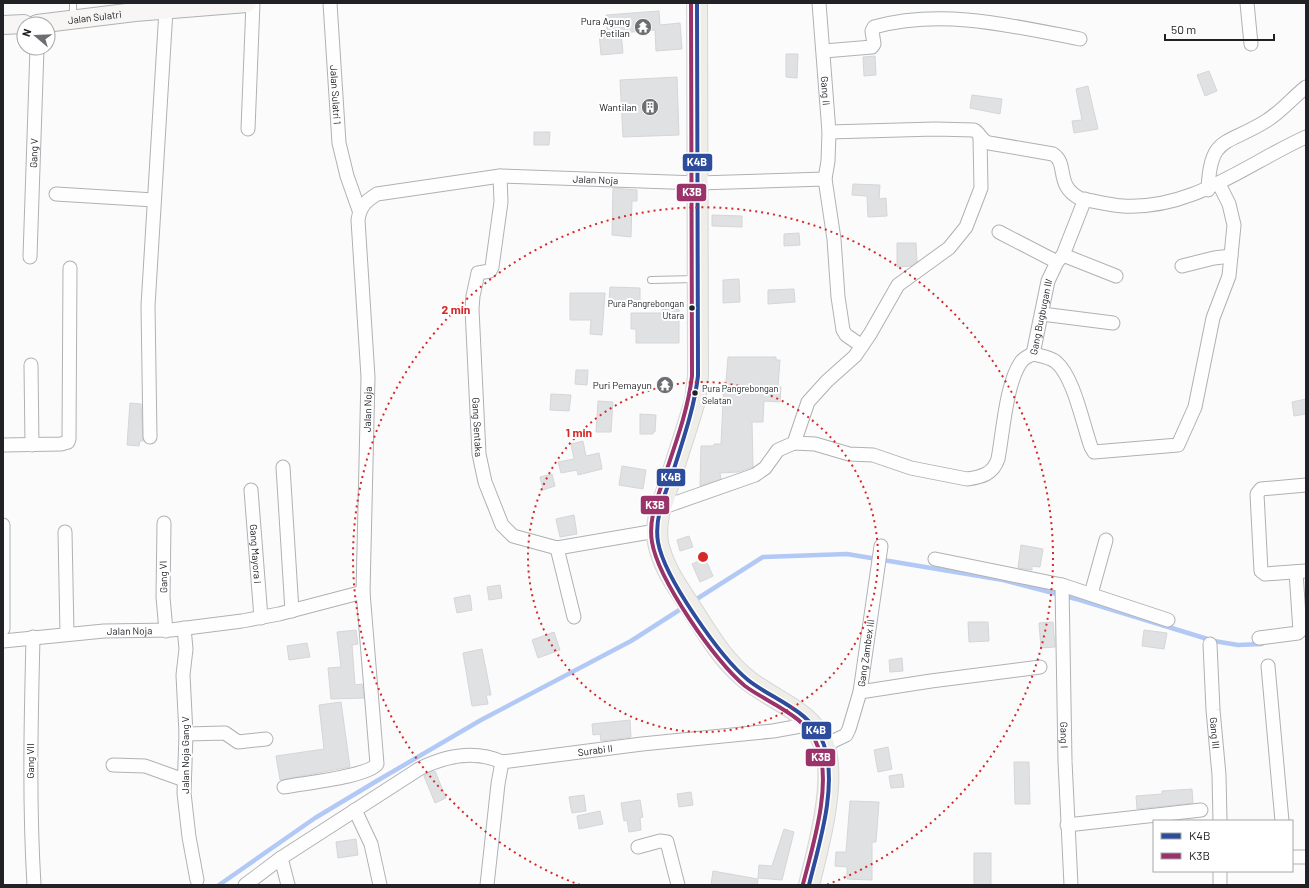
<svg xmlns="http://www.w3.org/2000/svg" width="1309" height="888" font-family="Barlow,sans-serif">
<style>
.lines{fill:none;stroke-linecap:round;stroke-linejoin:round}
.stream{stroke:#b2c9f5;stroke-width:4.5}
.building{fill:#e0e1e3;stroke:#d6d6d8}
.service-casing{stroke:#b0b1b3;stroke-width:8}
.minor-casing{stroke:#b0b1b3;stroke-width:15}
.secondary-casing{stroke:#b0b1b3;stroke-width:20}
.primary-casing{stroke:#d5d6d7;stroke-width:22}
.service{stroke:#fefeff;stroke-width:6}
.minor{stroke:#fefeff;stroke-width:13}
.secondary{stroke:#f7f6f4;stroke-width:18}
.primary{stroke:#efede8;stroke-width:20}
.bus-1-casing{stroke:#fff;stroke-width:7}
.bus-2-casing{stroke:#fff;stroke-width:7}
.bus-1{stroke:#2d4c9c;stroke-width:4}
.bus-2{stroke:#9a336a;stroke-width:4}
.ring{fill:none;stroke:#d62828;stroke-width:2;stroke-dasharray:2 4}
.bus-dot{fill:#202226;stroke:#fff;stroke-width:1.5}
.labels{text-anchor:middle;stroke-width:4;stroke-linejoin:round;paint-order:stroke}
.bus-label{font-size:9px;fill:#202226;stroke:#fff;text-anchor:end}
.street-label{font-size:10px;fill:#202226;stroke:#fff}
.poi-label{font-size:10px;fill:#202226;stroke:#fff;text-anchor:end}
.centre{fill:#d62828;stroke:#fff;stroke-width:2}
.ring-label{font-size:12px;text-anchor:middle;font-weight:bold;fill:#d62828;stroke:#fff;stroke-width:4;stroke-linejoin:round;paint-order:stroke}
.line-badge{stroke:#fff;stroke-width:1.5}
.badge-label{font-size:11px;text-anchor:middle;font-weight:bold;fill:#fff}
</style>
<rect width="100%" height="100%" fill="#fbfbfc"/>
<g class="lines">
<g class="stream">
<path d="M692 602 763 557 847 554 1003 580 1080 600 1214 641 1238 645 1262 644"/>
<path d="M219 885 315 818 375 782 481 720 631 641 684 607"/>
</g>
</g>
<g class="building">
<path d="M659 11 660 25 680 23 682 49 656 51 655 30 621 33 623 53 601 55 599 33 607 32 606 15Z"/>
<path d="M786 54H798L797 78 786 77Z"/>
<path d="M875 56 876 75 864 76 863 57Z"/>
<path d="M1209 71 1217 91 1205 96 1197 75Z"/>
<path d="M677 77 679 135 623 137 620 80Z"/>
<path d="M1088 86 1098 129 1074 133 1072 121 1082 120 1076 89Z"/>
<path d="M972 95 1002 99 1000 114 970 108Z"/>
<path d="M534 132H550L549 145H534Z"/>
<path d="M853 184 880 185 879 199 886 198 887 216 868 217 867 196 852 195Z"/>
<path d="M613 188 637 190V201H632L631 237 612 235Z"/>
<path d="M712 215 742 216V227L712 226Z"/>
<path d="M799 233 800 245 784 246V234Z"/>
<path d="M897 243H916L917 262 911 266 897 267Z"/>
<path d="M739 279 740 302 723 303V280Z"/>
<path d="M610 287 640 288V302L609 301Z"/>
<path d="M794 289 795 302 768 304V290Z"/>
<path d="M570 293H605L602 335 590 334 591 320H570Z"/>
<path d="M662 309H679V343H636V329H631V313H662Z"/>
<path d="M728 357H776V360H780L778 387H781L780 402 764 401 763 422H752L753 467 738 472 720 473 721 479 700 486 701 446H714V444H721L724 382H726Z"/>
<path d="M576 370H588L587 385 575 384Z"/>
<path d="M551 394 571 395 569 411 550 410Z"/>
<path d="M1306 399V414L1294 416 1292 402Z"/>
<path d="M598 401 613 402 611 432H596Z"/>
<path d="M130 403 141 404 143 441H140L139 446 127 445Z"/>
<path d="M640 414 656 415 655 432H653V434H640Z"/>
<path d="M583 441 586 456 599 453 602 469 578 475 577 470 561 473 558 462 574 459 571 444Z"/>
<path d="M622 466 646 470 643 489 619 485Z"/>
<path d="M552 474 555 486 543 490 540 477Z"/>
<path d="M574 515 577 534 560 537 556 519Z"/>
<path d="M689 536 693 547 680 551 677 540Z"/>
<path d="M1021 545 1043 549 1040 567 1032 566V570L1018 568Z"/>
<path d="M705 558 713 576 700 582 692 564Z"/>
<path d="M500 585 502 598 489 600 487 587Z"/>
<path d="M470 595 472 610 457 613 454 598Z"/>
<path d="M968 622H988L989 641 969 642Z"/>
<path d="M1053 622 1055 647 1041 648 1039 623Z"/>
<path d="M356 630 358 644 352 645 355 685 362 684 364 698 331 699 328 668 341 667 337 632Z"/>
<path d="M1144 630 1167 633 1164 649 1142 646Z"/>
<path d="M554 632 560 650 538 658 532 640Z"/>
<path d="M307 643 310 657 289 660 287 646Z"/>
<path d="M482 649 491 695H486L488 704 472 706 463 653Z"/>
<path d="M902 658 903 671 890 672 889 660Z"/>
<path d="M341 702 350 767 280 780 276 756 324 749 319 705Z"/>
<path d="M630 720 631 737 601 741 600 734 593 735 592 724Z"/>
<path d="M888 747 892 769 878 772 874 750Z"/>
<path d="M1014 762H1029L1030 804H1015Z"/>
<path d="M435 771 446 798 435 803 424 776Z"/>
<path d="M902 774 904 787 891 788 889 776Z"/>
<path d="M1192 789 1193 803 1137 809 1136 796 1162 794V791Z"/>
<path d="M691 792 693 805 679 807 677 794Z"/>
<path d="M584 795 586 811 572 813 569 797Z"/>
<path d="M640 800 643 817 640 818 641 830 629 832 627 820 624 821 621 803Z"/>
<path d="M850 801 879 802 876 842H872V880L847 879V867L835 866 836 852H846Z"/>
<path d="M600 811 603 824 579 829 577 816Z"/>
<path d="M784 829 794 832 782 880 758 878 759 865 772 866Z"/>
<path d="M356 839 358 855 338 858 336 842Z"/>
<rect x="974" y="853" width="17" height="32"/>
<path d="M713 871 758 879 757 885H711Z"/>
</g>
<g class="lines">
<defs>
<g id="service">
<path d="M73 3V19"/>
<path d="M651 280 695 279"/>
</g>
<g id="minor">
<path id="s1" d="M330 3 339 143 347 176 359 210"/>
<path id="s2" d="M819 3 829 132 828 161 825 179 834 239 838 297 843 330 846 335 862 346"/>
<path d="M1247 3 1251 44"/>
<path d="M824 51 872 47 874 44 872 31 874 27C943 8 1013 26 1080 39"/>
<path d="M248 129 253 3"/>
<path d="M829 132 935 129 974 130C980 133 981 141 989 143L1053 154C1069 164 1054 186 1081 199 1095 201 1109 205 1123 206 1193 210 1246 164 1306 137"/>
<path id="s3" d="M500 176 501 202 492 267 490 271 478 273 473 296 472 309 479 454 485 482 502 525 513 536 557 548 656 531"/>
<path d="M1208 190C1210 135 1226 146 1266 121 1281 112 1292 98 1306 87"/>
<path d="M56 194 154 200"/>
<path d="M999 232 1057 262"/>
<path d="M1063 255 1116 276"/>
<path id="s4" d="M30 257 37 48"/>
<path d="M1182 266 1214 258 1231 256"/>
<path d="M1042 314 1113 323"/>
<path d="M1033 354C1041 356 1050 357 1056 362 1074 377 1083 425 1091 447L1094 452 1178 445 1195 407 1213 318 1229 276 1234 225 1229 204 1219 184"/>
<path id="s5" d="M1033 354 1048 281 1057 262 1063 255 1085 199"/>
<path d="M31 365 32 445"/>
<path d="M150 437 148 306 166 10"/>
<path d="M794 443 808 402 827 381 855 356 870 334 898 285 949 248 966 227 981 188 980 137"/>
<path d="M3 445 61 444 68 442 69 439 70 268"/>
<path d="M283 467 292 611"/>
<path d="M1306 485 1261 489 1257 494 1261 571 1265 574 1306 571"/>
<path id="s6" d="M251 490 261 618"/>
<path d="M661 508 755 475 765 468 778 450 794 443 815 444 849 454 873 455 911 468 967 479C982 477 993 474 998 459 1003 433 1006 383 1021 362 1024 358 1028 356 1033 354"/>
<path d="M164 523 163 597 166 631"/>
<path d="M65 532 67 634"/>
<path d="M557 548 574 617"/>
<path d="M935 559 1062 585 1168 620"/>
<path id="s7" d="M1062 585 1065 761 1071 885"/>
<path d="M1091 594 1106 540"/>
<path d="M184 628 186 649 183 675 186 734 184 793 189 837 197 880"/>
<path d="M3 629V525"/>
<path d="M33 637C31 720 29 802 34 885"/>
<path d="M1259 638 1298 633 1300 631 1296 572"/>
<path id="s8" d="M3 641 104 631 171 630 242 621 279 614 363 592"/>
<path id="s9" d="M1210 644 1213 710 1219 775 1220 821"/>
<path d="M1268 666 1282 821"/>
<path d="M860 692 931 681 1040 667"/>
<path d="M186 734 225 733 238 742 266 739"/>
<path id="s10" d="M825 745 846 735 849 729 860 692 881 546"/>
<path id="s11" d="M502 762 642 744 773 731 812 724"/>
<path d="M113 765 145 766 184 780"/>
<path id="s12" d="M284 787C303 783 367 777 377 764L363 592 368 377 358 220C360 206 366 201 377 194L500 176 698 183 825 179"/>
<path d="M355 810 371 844 380 885"/>
<path d="M1067 825 1201 810"/>
<path d="M638 847 660 841 667 842 678 885"/>
<path d="M1292 857H1306"/>
<path d="M281 858 288 885"/>
<path d="M1220 871V885"/>
<path d="M245 885 281 858 419 769C445 756 475 750 502 762"/>
<path d="M487 885 498 784 502 762"/>
</g>
<g id="secondary">
<path id="s13" d="M37 24 135 12 247 3"/>
<path d="M3 25 24 24"/>
</g>
<path id="primary" d="M697 3 698 376 695 401 688 424 659 514C657 525 656 536 659 547 665 571 680 590 693 611 710 637 724 662 749 681 774 701 813 712 824 745 837 780 818 849 809 885"/>
</defs>
<use href="#service" class="service-casing"/>
<use href="#minor" class="minor-casing"/>
<use href="#secondary" class="secondary-casing"/>
<use href="#primary" class="primary-casing"/>
<use href="#service" class="service"/>
<use href="#minor" class="minor"/>
<use href="#secondary" class="secondary"/>
<use href="#primary" class="primary"/>
<defs>
<path id="bus-1" d="M697 3 698 376C694 409 683 440 673 472 665 494 654 518 658 542 664 577 720 657 748 680 773 700 813 711 824 745 838 786 819 844 809 885"/>
<path id="bus-2" d="M691 3 692 376C688 410 676 442 665 475 658 497 648 519 652 542 658 579 715 662 745 686 769 704 807 715 818 747 832 785 813 845 803 884"/>
</defs>
<use href="#bus-1" class="bus-1-casing"/>
<use href="#bus-2" class="bus-2-casing"/>
<use href="#bus-1" class="bus-1"/>
<use href="#bus-2" class="bus-2"/>
</g>
<g class="ring">
<circle cx="703" cy="557" r="175"/>
<path d="M580 885A350 350 0 1 1 826 885"/>
</g>
<defs>
<symbol id="temple-disc" viewBox="-11 -11 22 22"><circle r="9.5" fill="#6d6e71" stroke="#fff"/><path d="M0-6L5-2H3V0L6.5 2.5H4V6H1.5V3h-3V6H-4V2.5H-6.5L-3 0V-2H-5Z" fill="#fff"/></symbol>
<symbol id="building-disc" viewBox="-11 -11 22 22"><circle r="9.5" fill="#6d6e71" stroke="#fff"/><path d="M-4-6H4V6H1V3H-1V6H-4ZM-2.5-4.3h1.7v1.8h-1.7ZM.8-4.3h1.7v1.8H.8ZM-2.5-1h1.7V.8h-1.7ZM.8-1h1.7V.8H.8Z" fill="#fff"/></symbol>
</defs>
<g fill-rule="evenodd">
<use href="#temple-disc" x="633" y="17" width="20" height="20"/>
<use href="#building-disc" x="640" y="97" width="20" height="20"/>
<use href="#temple-disc" x="655" y="375" width="20" height="20"/>
</g>
<g class="bus-dot">
<circle cx="692" cy="308" r="3.5"/>
<circle cx="695" cy="393" r="3.5"/>
</g>
<g class="labels">
<g class="bus-label">
<text x="684" y="307">Pura Pangrebongan<tspan x="684" dy="12">Utara</tspan></text>
<text x="702" y="392" text-anchor="start">Pura Pangrebongan<tspan x="702" dy="12">Selatan</tspan></text>
</g>
<g class="street-label">
<text dy="4" stroke="none"><textPath href="#s13" startOffset="58">Jalan Sulatri</textPath></text>
<text dy="4" stroke="none"><textPath href="#s2" startOffset="88">Gang II</textPath></text>
<text dy="4" stroke="none"><textPath href="#s1" startOffset="92">Jalan Sulatri 1</textPath></text>
<text dy="4" stroke="none"><textPath href="#s4" startOffset="104">Gang V</textPath></text>
<text dy="4" stroke="none"><textPath href="#s12" startOffset="895">Jalan Noja</textPath></text>
<text dy="4" stroke="none"><textPath href="#s5" startOffset="38">Gang Bugbugan III</textPath></text>
<text dy="4" stroke="none"><textPath href="#s12" startOffset="452">Jalan Noja</textPath></text>
<text dy="4" stroke="none"><textPath href="#s3" startOffset="263">Gang Sentaka</textPath></text>
<text dy="4" stroke="none"><textPath href="#s6" startOffset="64">Gang Mayora I</textPath></text>
<text transform="translate(163 577) rotate(-91)" y="4">Gang VI</text>
<text dy="4" stroke="none"><textPath href="#s8" startOffset="127">Jalan Noja</textPath></text>
<text dy="4" stroke="none"><textPath href="#s10" startOffset="108">Gang Zambex III</textPath></text>
<text dy="4" stroke="none"><textPath href="#s9" startOffset="89">Gang III</textPath></text>
<text dy="4" stroke="none"><textPath href="#s7" startOffset="150">Gang I</textPath></text>
<text dy="4" stroke="none"><textPath href="#s11" startOffset="94">Surabi II</textPath></text>
<text transform="translate(185 755) rotate(-90)" y="4">Jalan Noja Gang V</text>
<text transform="translate(30 761) rotate(-90)" y="4">Gang VII</text>
</g>
<g class="poi-label">
<text x="630" y="25">Pura Agung<tspan x="630" dy="12">Petilan</tspan></text>
<text x="637" y="111">Wantilan</text>
<text x="652" y="389">Puri Pemayun</text>
</g>
</g>
<circle cx="703" cy="557" r="6" class="centre"/>
<g class="ring-label">
<text x="456" y="314">2 min</text>
<text x="579" y="437">1 min</text>
</g>
<g class="line-badge">
<rect x="682" y="153" width="31" height="19" rx="4" fill="#2d4c9c"/>
<rect x="676" y="183" width="31" height="19" rx="4" fill="#9a336a"/>
<rect x="656" y="468" width="30" height="19" rx="4" fill="#2d4c9c"/>
<rect x="640" y="495" width="30" height="20" rx="4" fill="#9a336a"/>
<rect x="801" y="721" width="31" height="19" rx="4" fill="#2d4c9c"/>
<rect x="805" y="748" width="31" height="19" rx="4" fill="#9a336a"/>
</g>
<g class="badge-label">
<text x="697" y="166">K4B</text>
<text x="692" y="196">K3B</text>
<text x="671" y="481">K4B</text>
<text x="655" y="509">K3B</text>
<text x="816" y="734">K4B</text>
<text x="821" y="761">K3B</text>
</g>
<rect width="1309" height="888" fill="none" stroke="#202226" stroke-width="8"/>
<rect x="1153" y="820" width="140" height="52" fill="#ffffff" stroke="#a6a7a8"/>
<rect x="1161" y="833" width="20" height="6" fill="#2d4c9c" stroke="#a6a7a8"/>
<text x="1189" y="840" font-size="12" fill="#202226">K4B</text>
<rect x="1161" y="853" width="20" height="6" fill="#9a336a" stroke="#a6a7a8"/>
<text x="1189" y="860" font-size="12" fill="#202226">K3B</text>
<g transform="translate(36 36) rotate(289)"><circle r="19" fill="#ffffff" stroke="#a6a7a8"/>
<path d="M0-3L7 15L0 10L-7 15Z" fill="#6d6e71"/>
<text y="-6" font-size="11" font-weight="bold" text-anchor="middle" fill="#202226">N</text>
</g>
<path d="M1165 34v6h109v-6" fill="none" stroke="#202226" stroke-width="2"/>
<text x="1171" y="34" font-size="12" fill="#202226" stroke="#ffffff" stroke-width="3" paint-order="stroke">50 m</text>
</svg>
